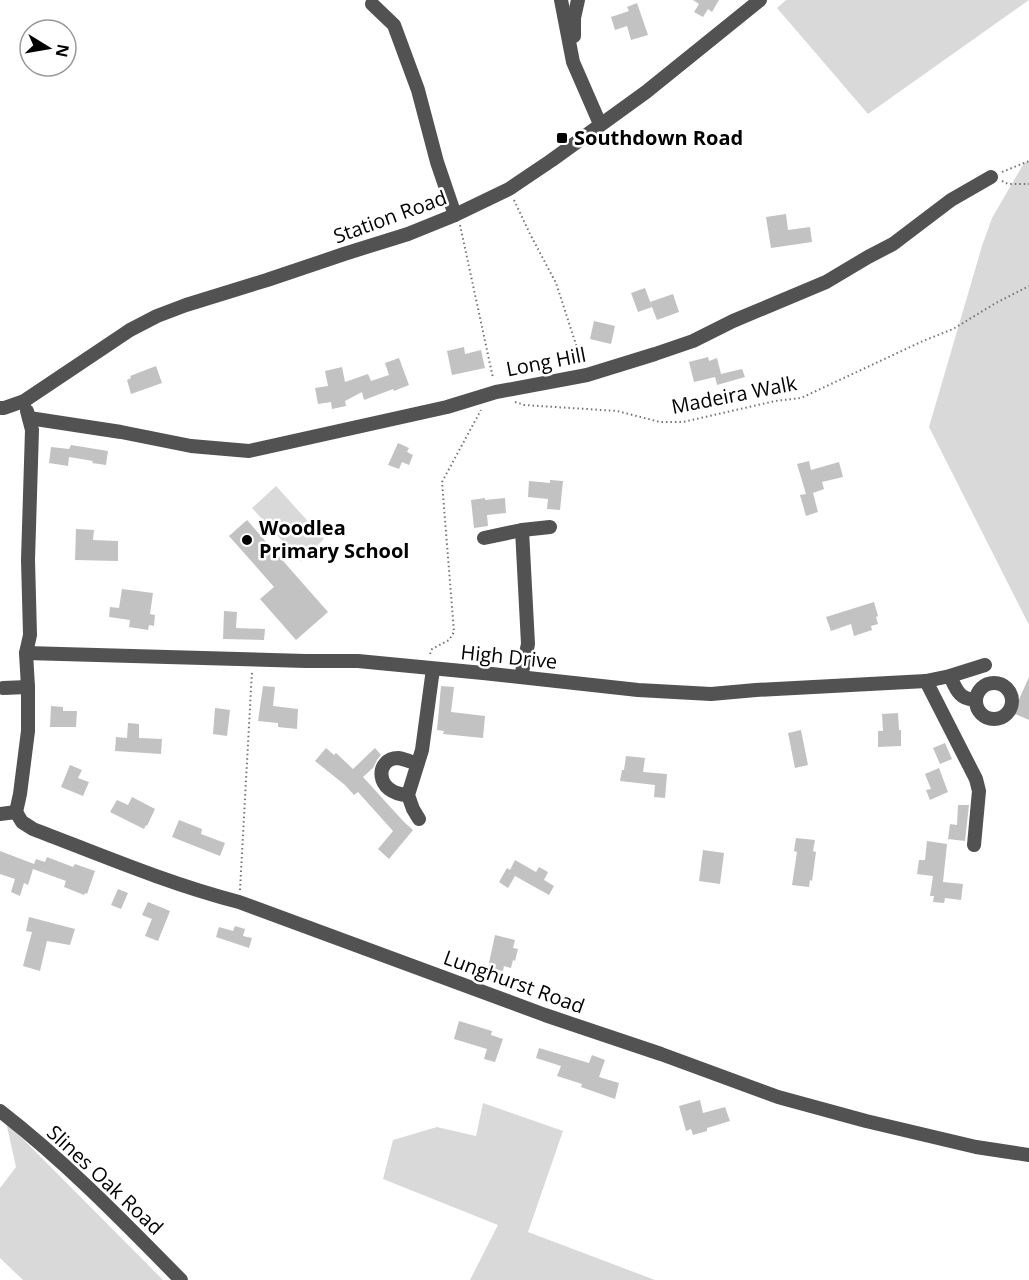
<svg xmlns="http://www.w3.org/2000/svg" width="1029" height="1280" font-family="'Open Sans',sans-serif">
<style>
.green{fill:#d9d9d9}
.building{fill:#c2c2c2}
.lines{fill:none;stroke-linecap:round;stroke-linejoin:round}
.path{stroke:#747474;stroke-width:2;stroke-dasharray:1.5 3;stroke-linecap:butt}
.minor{stroke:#525252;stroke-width:14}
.poi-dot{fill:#000;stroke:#fff;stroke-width:2}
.labels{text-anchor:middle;stroke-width:5;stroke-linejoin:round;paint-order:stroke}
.poi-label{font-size:20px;font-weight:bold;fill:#000;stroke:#fff;text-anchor:start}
.street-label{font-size:20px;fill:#000;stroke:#fff}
</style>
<rect width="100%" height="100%" fill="#fff"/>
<g class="green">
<path d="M786 0H1029L868 114 777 8Z"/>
<path d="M1029 161V625L929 427 982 246 992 218 1024 163Z"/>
<path d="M276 486 324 539 301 561 252 508Z"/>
<path d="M483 1103 563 1131 528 1232 655 1280H470L498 1225 383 1179 393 1140 437 1127 476 1136Z"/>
<path d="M6 1122 163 1280H23L0 1258V1188L16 1167Z"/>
</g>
<g class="building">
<path d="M693 0H719L712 12 708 9 703 17 694 12 699 4Z"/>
<path d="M637 3 648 35 631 40 627 26 615 30 611 17 629 11 627 7Z"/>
<path d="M786 214 788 230 810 227 812 242 771 248 766 217Z"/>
<path d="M645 288 652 307 638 312 631 293Z"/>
<path d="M673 294 679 312 657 320 650 302Z"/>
<path d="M594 321 615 326 611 344 590 339Z"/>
<path d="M464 347 465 354 481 350 485 368 452 375 447 351Z"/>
<path d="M708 357 709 361 717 358 721 374 742 369 745 377 717 385 715 377 694 382 689 362Z"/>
<path d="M399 358 409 385 394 391 393 389 364 400 362 392 345 401 346 406 332 409 331 402 318 404 315 388 328 386 325 371 342 367 345 382 368 374 371 381 389 375 385 363Z"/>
<path d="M156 366 162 383 131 394 127 380 131 378 130 376Z"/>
<path d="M398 443 409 448 407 452 413 455 409 465 402 462 399 469 388 465Z"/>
<path d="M71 445 108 451 106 465 92 463 93 461 69 457 68 466 49 463 51 447 69 449Z"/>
<path d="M809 461 811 470 839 462 843 477 822 482 824 489 813 493 818 512 806 516 800 495 806 494 797 464Z"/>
<path d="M550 480 563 481 560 510 547 509 548 499 528 497 529 481 550 483Z"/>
<path d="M485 498V500L505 498 506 513 487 515 488 526 474 528 471 500Z"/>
<path d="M247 520 328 612 296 640 260 599 274 587 229 536Z"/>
<path d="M76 529 94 530 93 540 118 541V561L75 560Z"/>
<path d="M122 589 153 593 150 614 155 615 154 626 149 625 148 630 129 627 130 620 109 617 110 607 119 608Z"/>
<path d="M874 602 878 616 876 617 878 624 871 626 872 630 854 636 851 624 831 631 826 617Z"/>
<path d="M224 611 237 612 236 628 265 629 264 640 223 639Z"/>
<path d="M1029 677V720L1013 713Z"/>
<path d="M263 686 275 687 273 706 298 709 297 729 278 727V723L258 721Z"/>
<path d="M441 686 454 687 451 712 485 716 483 738 443 734 444 731 437 730Z"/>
<path d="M51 706 63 707V711H77L76 727H50Z"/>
<path d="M215 708 230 710 227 736 213 734Z"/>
<path d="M898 713 899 730H901V746L878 747V731H883L882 714Z"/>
<path d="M128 723 139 724V738L162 739 161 754 115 751 116 737 127 738Z"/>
<path d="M801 730 808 765 795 768 788 733Z"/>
<path d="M945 743 952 759 940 764 933 748Z"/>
<path d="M326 748 334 755 336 753 353 769 375 748 381 755 377 760 373 768 363 777 404 822 413 830 389 859 378 849 393 831 358 792 354 795 345 785 315 761Z"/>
<path d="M626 756 645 758 643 772 667 774 665 798 654 797 655 785 620 781 622 770H624Z"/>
<path d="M70 765 82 770 78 778 89 782 83 796 61 787Z"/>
<path d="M939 768 948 792 930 800 926 790 931 789 925 774Z"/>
<path d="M132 797 155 809 147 826 146 825 144 829 110 812 117 800 128 805Z"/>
<path d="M958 805H969L965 841 948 839 950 824 957 825Z"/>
<path d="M179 820 202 829 201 834 225 843 220 856 172 837Z"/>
<path d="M796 838 815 840 813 851 816 852 812 881 810 880 809 887 792 885 797 852 794 851Z"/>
<path d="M927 841 947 844 943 882 963 884 961 900 945 898 944 903 933 902 934 896H930L933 876 917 874 919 860H925Z"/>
<path d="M703 850 724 853 720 884 699 881Z"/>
<path d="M0 851 34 864 36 859 45 862 47 857 73 867 75 864 95 871 87 894 85 893 84 895 64 887 66 881 33 869 28 885 24 883 20 896 11 892 15 879 0 874Z"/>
<path d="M515 860 536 872 539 867 548 872 544 880 554 886 549 895 515 876 508 888 499 882 507 868 510 870Z"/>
<path d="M118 889 128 893 121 909 111 905Z"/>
<path d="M148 902 170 911 158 941 145 936 152 919 142 915Z"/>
<path d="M29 917 75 929 70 945 47 941 40 971 23 966 32 932 26 931Z"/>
<path d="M235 926 245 929 243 936 252 938 249 948 216 937 219 927 233 931Z"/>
<path d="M495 935 515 940 513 948 518 949 515 961 513 960 511 968 504 966 503 971 493 969 494 964 489 963Z"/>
<path d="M459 1021 492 1031 491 1035 503 1039 495 1062 484 1059 487 1049 454 1039Z"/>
<path d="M539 1048 589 1063 592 1055 605 1060 599 1077 619 1083 615 1099 581 1087 582 1084 557 1076 561 1066 536 1058Z"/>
<path d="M700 1100 703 1113 725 1107 730 1121 707 1128V1131L693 1135 691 1129 686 1131 679 1106Z"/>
</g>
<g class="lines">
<g class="path">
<path d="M1002 172 1029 161"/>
<path d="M1002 181 1008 184H1029"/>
<path d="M514 200 530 234 556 283 582 363"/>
<path d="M460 225 493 378"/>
<path d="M515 402 524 405 617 411 660 422H683L775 401 801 398 923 341 953 329 996 303 1029 286"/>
<path d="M430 654 432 649 449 640 454 632 442 482 481 410"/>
<path d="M240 890 252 671"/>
</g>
<g class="minor">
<path d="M561 0 573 62 600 124"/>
<path d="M372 4 394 25 418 90 437 162 455 215"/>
<path d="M574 36V18L578 0"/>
<path d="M0 408H4L24 401 130 330 157 316 186 305 267 280 344 254 408 234 455 215 509 189 552 160 646 92 760 0"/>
<path d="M29 418 121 432 191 446 249 451 447 407 496 392 587 375 655 354 693 341 733 321 826 282 868 257 893 244 951 200 991 177"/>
<path d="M484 538 522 530 550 527"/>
<path d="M26 653 306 661H358L483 673 638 690 711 694 756 690 926 681 950 676 985 665"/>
<path d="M950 676C956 689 960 701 976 699"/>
<path d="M521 677 528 644 522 530"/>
<path d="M926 681 976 779 979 791 974 845"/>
<circle cx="994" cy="701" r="18"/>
<path d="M3 688 28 687"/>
<path d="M408 795C374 794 375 758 398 758 405 759 411 762 417 764"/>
<path d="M16 812 20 794 28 731V687L26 653 30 635 28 560 32 430 27 411"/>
<path d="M0 814 16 812 22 822 33 829C101 855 169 884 239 902L545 1015 661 1054 778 1097 866 1121 976 1147 1029 1155"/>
<path d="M419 819 413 809 408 795 422 750 433 669"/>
<path d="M0 1111C66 1162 123 1221 181 1280"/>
</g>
</g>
<g class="poi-dot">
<rect x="556" y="132" width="12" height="12" rx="3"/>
<circle cx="247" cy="540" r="6"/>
</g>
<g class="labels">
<g class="poi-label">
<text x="574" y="145">Southdown Road</text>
<text x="259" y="535">Woodlea<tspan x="259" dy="23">Primary School</tspan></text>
</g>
<g class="street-label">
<text transform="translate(390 217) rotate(-20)" y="7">Station Road</text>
<text transform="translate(546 362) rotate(-11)" y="7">Long Hill</text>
<text transform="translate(734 395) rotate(-11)" y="7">Madeira Walk</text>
<text transform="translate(509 657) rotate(6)" y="7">High Drive</text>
<text transform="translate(514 982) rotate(20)" y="7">Lunghurst Road</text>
<text transform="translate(105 1180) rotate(43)" y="7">Slines Oak Road</text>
</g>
</g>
<g transform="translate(48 48) rotate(101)"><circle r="28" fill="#ffffff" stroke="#999999" stroke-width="1.5"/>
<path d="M0-4.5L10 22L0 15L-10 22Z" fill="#000000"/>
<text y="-9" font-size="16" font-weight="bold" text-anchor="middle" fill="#000000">N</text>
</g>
</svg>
